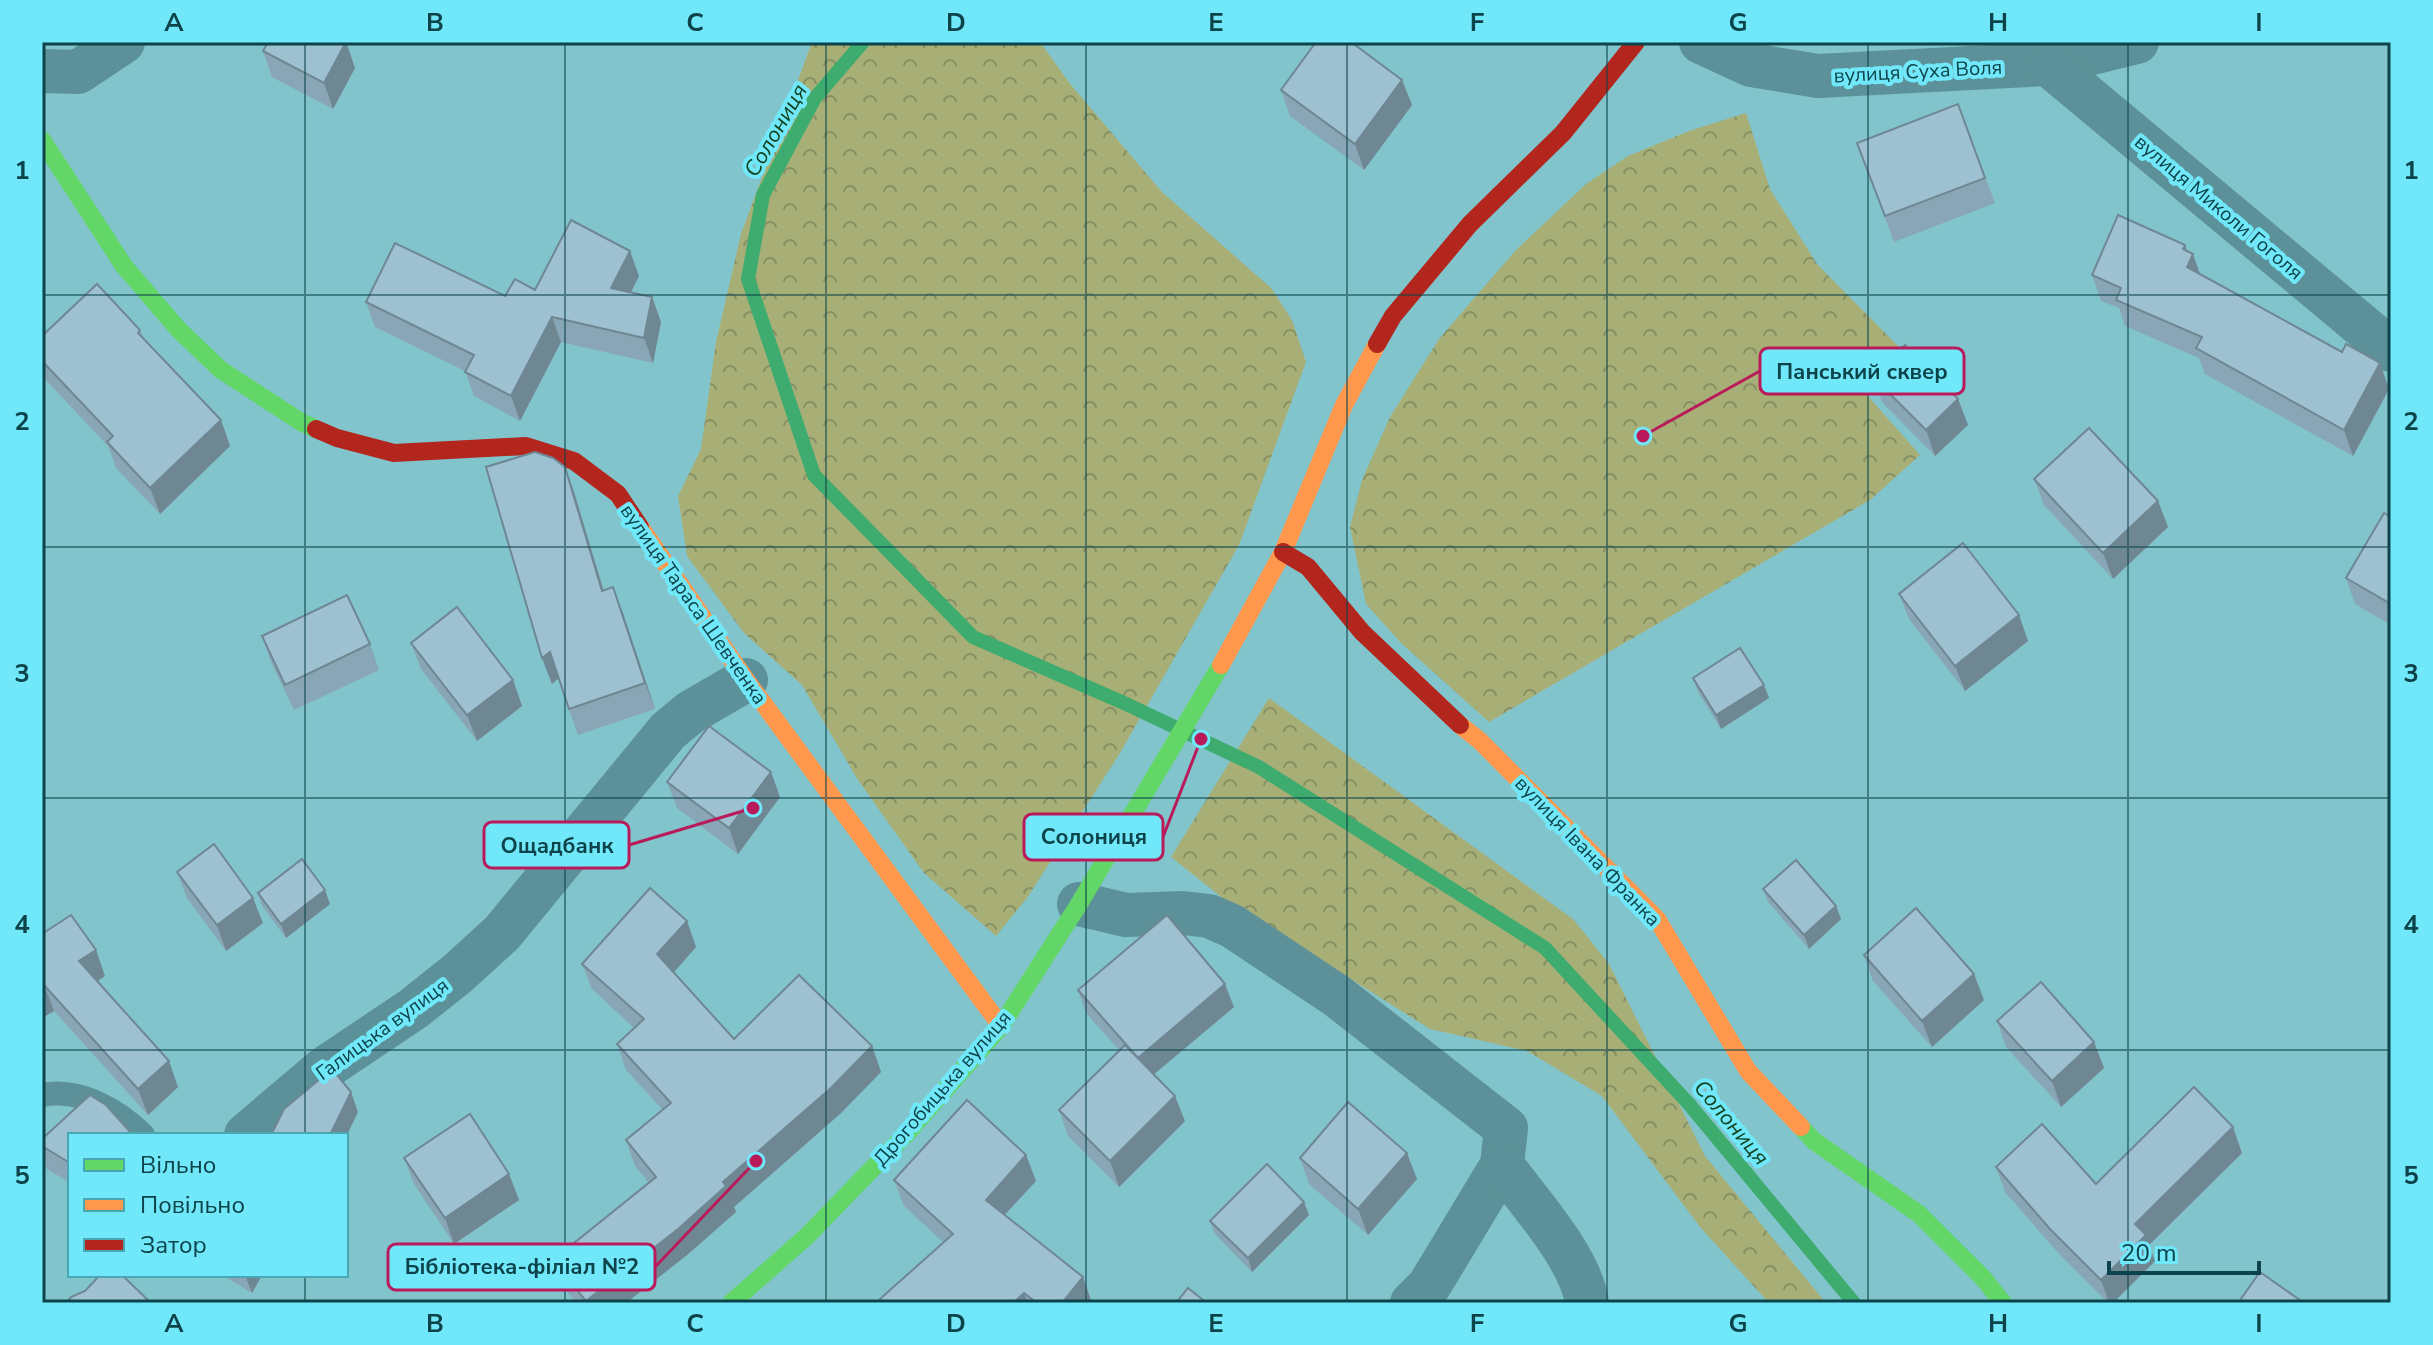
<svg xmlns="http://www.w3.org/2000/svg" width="2433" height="1345" font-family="'Nunito Sans',sans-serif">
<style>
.forest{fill:url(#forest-crowns)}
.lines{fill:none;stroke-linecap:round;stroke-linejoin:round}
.stream{stroke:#3dac6e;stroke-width:14}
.lane{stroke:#5c9199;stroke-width:24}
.street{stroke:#5c9199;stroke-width:44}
.fast{stroke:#63d668;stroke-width:18}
.slow{stroke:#ff974d;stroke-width:18}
.jam{stroke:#b3261e;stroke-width:18}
.wall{fill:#88a6b5}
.shaded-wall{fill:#6f8793}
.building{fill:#9ec1d2;stroke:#6f8793;stroke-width:2}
.grid{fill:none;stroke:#0d434a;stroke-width:2;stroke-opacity:0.55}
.labels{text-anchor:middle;stroke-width:8;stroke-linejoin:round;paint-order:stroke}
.street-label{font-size:20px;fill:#0d434a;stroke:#71e8f9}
.water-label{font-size:22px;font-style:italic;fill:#13421e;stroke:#71e8f9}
.leader{fill:none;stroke:#b91a5a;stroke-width:3}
.callout-dot{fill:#b91a5a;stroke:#71e8f9;stroke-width:3}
.callout{fill:#71e8f9;stroke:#b91a5a;stroke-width:3}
.callout-label{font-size:22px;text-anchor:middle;font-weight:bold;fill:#0d434a}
.neatline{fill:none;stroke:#0d434a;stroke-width:3}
.grid-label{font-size:26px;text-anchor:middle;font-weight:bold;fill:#0d434a}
</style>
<defs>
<pattern id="forest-crowns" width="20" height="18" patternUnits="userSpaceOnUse" patternTransform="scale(2)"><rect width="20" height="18" fill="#a7af77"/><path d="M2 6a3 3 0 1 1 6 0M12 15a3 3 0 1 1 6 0" fill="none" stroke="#869064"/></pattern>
</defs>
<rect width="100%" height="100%" fill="#82c4cc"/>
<g class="forest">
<path d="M812 42H1040L1071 85 1162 192 1271 288 1292 320 1306 362 1239 545 1120 753 1027 898 996 936 924 873 858 780 802 685 744 633 687 556 678 496 701 449 716 342 741 234Z"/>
<path d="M1746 113 1770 189 1817 264 1900 348 1860 387 1920 455 1870 500 1489 722 1401 643 1366 604 1350 527 1362 480 1390 417 1439 339 1515 251 1586 184 1628 156 1689 131Z"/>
<path d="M1269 698 1574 920 1609 964 1705 1156 1826 1303H1769L1700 1227 1602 1096 1527 1051 1430 1029 1225 900 1171 857Z"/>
</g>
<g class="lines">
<path class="stream" d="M863 42 815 98 763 195 748 279 814 475 973 637 1124 703 1259 767 1545 948 1689 1104 1854 1303"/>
<path class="lane" d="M42 1095C79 1088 117 1109 143 1135"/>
<g class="street">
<path d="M1701 42 1751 65 1818 76 2048 64 2137 42"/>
<path d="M2048 64 2391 350"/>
<path d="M42 71 78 72 123 42"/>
<path d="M1079 904 1126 915 1183 913 1209 916 1232 926 1337 996 1506 1128 1502 1165 1429 1286 1412 1303"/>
<path d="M246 1135 325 1068 413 1009 457 974 502 933 668 731 691 712 746 680"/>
<path d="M1502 1165C1529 1202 1581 1258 1587 1303"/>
</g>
<g class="fast">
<path d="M42 140 124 266 179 330 221 370 301 422 316 429"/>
<path d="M1801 1127 1814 1141 1919 1214 1984 1279 2003 1303"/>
<path d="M731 1303 806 1237 907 1133 1001 1026 1079 904 1221 665"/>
</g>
<g class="slow">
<path d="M640 527 746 680 1001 1026"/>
<path d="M1221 665 1283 552 1344 405 1377 344"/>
<path d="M1460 725 1480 741 1657 919 1748 1071 1801 1127"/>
</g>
<g class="jam">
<path d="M1377 344 1393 316 1470 224 1563 133 1636 42"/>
<path d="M316 429 337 438 394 453 526 446 574 461 618 494 640 527"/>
<path d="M1283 552 1308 567 1362 632 1460 725"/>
</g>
</g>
<g class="wall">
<path d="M346 42 355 68 333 109 272 77 263 51Z"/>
<path d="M1402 80 1412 105 1364 170 1290 116 1281 90Z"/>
<path d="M1958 104 1995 203 1894 242 1857 143Z"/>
<path d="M2187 251 2200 275 2389 389 2353 456 2205 374 2199 358 2125 326 2119 308 2101 301 2092 275Z"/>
<path d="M639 276 631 293 652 297 661 322 653 363 561 342 520 421 474 396 465 371 375 327 366 302 505 296 535 290Z"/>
<path d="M140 330 144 339 221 420 230 446 160 514 116 468 108 446 42 376V336Z"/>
<path d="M1873 377 1958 399 1968 425 1935 456 1882 402Z"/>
<path d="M565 467 574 492 604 590 613 587 655 709 578 735 558 678 552 684 542 658Z"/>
<path d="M2034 479 2158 501 2168 527 2113 579 2044 505Z"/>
<path d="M2391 517V625L2355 604 2346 578Z"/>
<path d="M1899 594 2019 615 2028 641 1965 691 1909 619Z"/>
<path d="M262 636 370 644 379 670 294 710 271 662Z"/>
<path d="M411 643 513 680 522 706 477 741 421 669Z"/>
<path d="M1693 678 1764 685 1769 698 1721 729 1698 692Z"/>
<path d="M771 772 780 797 738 854 677 808 667 782Z"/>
<path d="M177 872 263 923 226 951 187 898Z"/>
<path d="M1763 889 1836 906 1841 919 1809 949 1768 902Z"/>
<path d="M258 893 330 904 286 938 262 906Z"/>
<path d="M42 934 105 976 97 981 178 1087 148 1115 54 1011 42 1018Z"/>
<path d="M696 947 674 972 734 1039 872 1046 881 1072 841 1113 734 1207 736 1212 687 1255 626 1303H576L562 1285 553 1260 649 1183 635 1166 626 1140 663 1110 626 1070 617 1044 634 1028 592 989 582 964Z"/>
<path d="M1864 955 1984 1000 1932 1047 1873 981Z"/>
<path d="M1078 990 1234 1007 1154 1074 1185 1121 1119 1187 1068 1136 1059 1110 1119 1050 1086 1013Z"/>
<path d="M1997 1021 2094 1042 2104 1068 2061 1107 2006 1047Z"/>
<path d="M70 1135V1183L47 1169 42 1155V1139Z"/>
<path d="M2242 1153 2149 1245 2155 1261 2113 1303H2108L2060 1255 2005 1192 1996 1167 2096 1184Z"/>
<path d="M1026 1155 1036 1181 1005 1215 1083 1277 1092 1303H882L880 1299 943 1242 904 1206 894 1180Z"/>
<path d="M404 1158 509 1174 519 1200 454 1244 414 1184Z"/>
<path d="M1300 1158 1417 1179 1368 1235 1309 1184Z"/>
<path d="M1304 1202 1309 1215 1252 1272 1215 1234 1210 1221Z"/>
<path d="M222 1275H262L252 1293Z"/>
</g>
<g class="shaded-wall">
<path d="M346 42 355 68 333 109 324 83Z"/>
<path d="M1402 80 1412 105 1364 170 1355 144Z"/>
<path d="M2185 245 2190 260 2193 254 2202 280 2187 267 2183 249Z"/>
<path d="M630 251 639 276 620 313 611 288Z"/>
<path d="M652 297 661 322 653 363 644 338Z"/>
<path d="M552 317 561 342 520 421 511 396Z"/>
<path d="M2380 363 2389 389 2353 456 2344 430Z"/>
<path d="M1958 399 1968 425 1935 456 1926 430Z"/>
<path d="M221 420 230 446 160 514 150 488Z"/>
<path d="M565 467 574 492 611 617 602 591Z"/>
<path d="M2158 501 2168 527 2113 579 2103 553Z"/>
<path d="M613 587 623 613 655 709 645 683Z"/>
<path d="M2019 615 2028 641 1965 691 1955 666Z"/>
<path d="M550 652 559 678 552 684 542 658Z"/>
<path d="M513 680 522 706 477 741 467 715Z"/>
<path d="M1764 685 1769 698 1721 729 1716 715Z"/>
<path d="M771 772 780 797 738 854 729 828Z"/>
<path d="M325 890 330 904 286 938 281 924Z"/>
<path d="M253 898 263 923 226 951 217 925Z"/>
<path d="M1836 906 1841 919 1809 949 1804 935Z"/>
<path d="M687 921 696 947 667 980 657 954Z"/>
<path d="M96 950 105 976 89 987 79 961Z"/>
<path d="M1974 974 1984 1000 1932 1047 1922 1021Z"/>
<path d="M1225 984 1234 1007 1146 1081 1138 1058Z"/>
<path d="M44 985 54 1011 42 1018V986Z"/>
<path d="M2094 1042 2104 1068 2061 1107 2052 1081Z"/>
<path d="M872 1046 881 1072 841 1113 734 1207 736 1212 687 1255 626 1303H587L586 1301 723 1182Z"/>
<path d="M169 1061 178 1087 148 1115 138 1089Z"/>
<path d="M351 1092 358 1112 346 1137V1135H330Z"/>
<path d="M1175 1096 1185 1121 1119 1187 1110 1161Z"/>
<path d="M2233 1127 2242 1153 2149 1245 2155 1261 2113 1303H2109L2101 1280 2135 1224Z"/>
<path d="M1407 1153 1417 1179 1368 1235 1358 1209Z"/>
<path d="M1026 1155 1036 1181 995 1225 986 1200Z"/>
<path d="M509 1174 519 1200 454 1244 445 1218Z"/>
<path d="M1304 1202 1309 1215 1252 1272 1248 1258Z"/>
<path d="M245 1275H262L252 1293Z"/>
<path d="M1083 1277 1092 1303H1062Z"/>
<path d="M1024 1293 1028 1303H1013Z"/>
</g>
<g class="building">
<path d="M268 42H346L324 83 263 51Z"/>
<path d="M1316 42H1351L1402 80 1355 144 1281 90Z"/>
<path d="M1958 104 1985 178 1885 216 1857 143Z"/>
<path d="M2118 215 2185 245 2183 249 2193 254 2187 267 2342 352 2346 344 2380 363 2344 430 2196 348 2202 337 2116 300 2121 288 2092 275Z"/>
<path d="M571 220 630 251 611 288 652 297 644 338 552 317 511 396 465 372 474 355 366 302 395 243 505 296 515 279 535 290Z"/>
<path d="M97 284 140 330 138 333 221 420 150 488 107 442 113 436 42 361V336Z"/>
<path d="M1905 345 1958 399 1926 430 1873 377Z"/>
<path d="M2089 428 2158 501 2103 553 2034 479Z"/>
<path d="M535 452 553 458 565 467 602 591 613 587 645 683 569 709 550 652 542 658 486 467Z"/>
<path d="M2384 513 2391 517V604L2346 578Z"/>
<path d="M1963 543 2019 615 1955 666 1899 594Z"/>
<path d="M347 595 370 644 285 685 262 636Z"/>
<path d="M457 607 513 680 467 715 411 643Z"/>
<path d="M1740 648 1764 685 1716 715 1693 678Z"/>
<path d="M709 726 771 772 729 828 667 782Z"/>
<path d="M214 844 253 898 217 925 177 872Z"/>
<path d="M302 859 325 890 281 924 258 893Z"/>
<path d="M1796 860 1836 906 1804 935 1763 889Z"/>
<path d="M650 888 687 921 657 954 734 1039 799 975 872 1046 832 1087 723 1182 726 1186 678 1229 586 1301 553 1260 656 1177 626 1140 671 1103 617 1044 644 1019 582 964Z"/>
<path d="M1916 908 1974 974 1922 1021 1864 955Z"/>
<path d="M71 915 96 950 79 961 169 1061 138 1089 44 985 42 986V934Z"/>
<path d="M1167 915 1225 984 1138 1058 1078 990Z"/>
<path d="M2041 982 2094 1042 2052 1081 1997 1021Z"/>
<path d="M1125 1045 1175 1096 1110 1161 1059 1110Z"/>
<path d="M332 1069 351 1092 330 1135H271L284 1109Z"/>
<path d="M2194 1087 2233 1127 2135 1224 2146 1235 2101 1280 2050 1229 1996 1167 2042 1124 2096 1184Z"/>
<path d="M90 1095 106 1105 133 1135H70V1163L42 1146V1139Z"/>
<path d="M967 1100 1026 1155 986 1200 1083 1277 1062 1303H1037L1024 1293 1013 1303H884L880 1299 953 1234 894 1180Z"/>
<path d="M1348 1102 1407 1153 1358 1209 1300 1158Z"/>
<path d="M470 1114 509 1174 445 1218 404 1158Z"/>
<path d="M1267 1164 1304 1202 1248 1258 1210 1221Z"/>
<path d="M2260 1272 2304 1303H2238Z"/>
<path d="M100 1275H122L151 1303H66L71 1297 85 1291Z"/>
<path d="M1188 1288 1207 1303H1176Z"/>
</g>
<path class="grid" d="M305 42V1135M565 42V1303M826 42V1303M1086 42V1303M1347 42V1303M1607 42V1303M1868 42V1303M2128 42V1303M42 295H2391M42 547H2391M42 798H2391M42 1050H2391M305 1275V1303"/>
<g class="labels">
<g class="street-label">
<text transform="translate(1918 71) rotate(-3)" y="7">вулиця Суха Воля</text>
<text transform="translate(2219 207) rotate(40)" y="7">вулиця Миколи Гоголя</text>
<text transform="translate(694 604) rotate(55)" y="7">вулиця Тараса Шевченка</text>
<text transform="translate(1588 851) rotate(46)" y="7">вулиця Івана Франка</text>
<text transform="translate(382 1029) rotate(-36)" y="7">Галицька вулиця</text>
<text transform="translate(942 1088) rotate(-49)" y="7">Дрогобицька вулиця</text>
</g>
<g class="water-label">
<text transform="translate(775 130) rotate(-60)" y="8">Солониця</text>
<text transform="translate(1732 1122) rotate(50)" y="8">Солониця</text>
</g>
</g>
<path class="leader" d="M1643 436L1760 371M1201 739L1163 837M753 808L629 845M756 1161L655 1267"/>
<g class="callout-dot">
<circle cx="1643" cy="436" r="8"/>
<circle cx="1201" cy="739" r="8"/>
<circle cx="753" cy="808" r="8"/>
<circle cx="756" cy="1161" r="8"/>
</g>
<g class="callout">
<rect x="1760" y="348" width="204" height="46" rx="8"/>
<rect x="1024" y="814" width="139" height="46" rx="8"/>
<rect x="484" y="822" width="145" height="46" rx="8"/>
<rect x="388" y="1244" width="267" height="46" rx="8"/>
</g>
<g class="callout-label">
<text x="1862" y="379">Панський сквер</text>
<text x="1094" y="844">Солониця</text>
<text x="557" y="853">Ощадбанк</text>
<text x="522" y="1274">Бібліотека-філіал №2</text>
</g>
<rect width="2433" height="1345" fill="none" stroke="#71e8f9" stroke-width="88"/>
<rect x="68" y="1133" width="280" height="144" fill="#71e8f9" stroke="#49a6b3" stroke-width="2"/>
<rect x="84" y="1159" width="40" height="12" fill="#63d668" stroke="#49a6b3" stroke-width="2"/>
<text x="140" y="1173" font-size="24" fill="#0d434a">Вільно</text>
<rect x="84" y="1199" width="40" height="12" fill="#ff974d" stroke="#49a6b3" stroke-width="2"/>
<text x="140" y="1213" font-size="24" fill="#0d434a">Повільно</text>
<rect x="84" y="1239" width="40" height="12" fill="#b3261e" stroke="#49a6b3" stroke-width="2"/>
<text x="140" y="1253" font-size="24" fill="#0d434a">Затор</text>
<path d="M2109 1261v12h150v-12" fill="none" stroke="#0d434a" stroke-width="4"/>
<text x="2121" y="1261" font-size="24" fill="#0d434a" stroke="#71e8f9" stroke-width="6" paint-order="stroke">20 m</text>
<rect x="44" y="44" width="2345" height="1257" class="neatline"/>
<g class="grid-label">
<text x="174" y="31">A</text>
<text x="435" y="31">B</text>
<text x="695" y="31">C</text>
<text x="956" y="31">D</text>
<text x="1216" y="31">E</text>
<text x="1477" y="31">F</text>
<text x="1738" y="31">G</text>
<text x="1998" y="31">H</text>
<text x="2259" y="31">I</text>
<text x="22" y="179">1</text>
<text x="2411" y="179">1</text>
<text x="22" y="430">2</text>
<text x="2411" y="430">2</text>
<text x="22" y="682">3</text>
<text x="2411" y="682">3</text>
<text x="22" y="933">4</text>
<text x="2411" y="933">4</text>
<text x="22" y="1184">5</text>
<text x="2411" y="1184">5</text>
<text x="174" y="1332">A</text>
<text x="435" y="1332">B</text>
<text x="695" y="1332">C</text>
<text x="956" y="1332">D</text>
<text x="1216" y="1332">E</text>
<text x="1477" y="1332">F</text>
<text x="1738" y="1332">G</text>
<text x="1998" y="1332">H</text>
<text x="2259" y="1332">I</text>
</g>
</svg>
